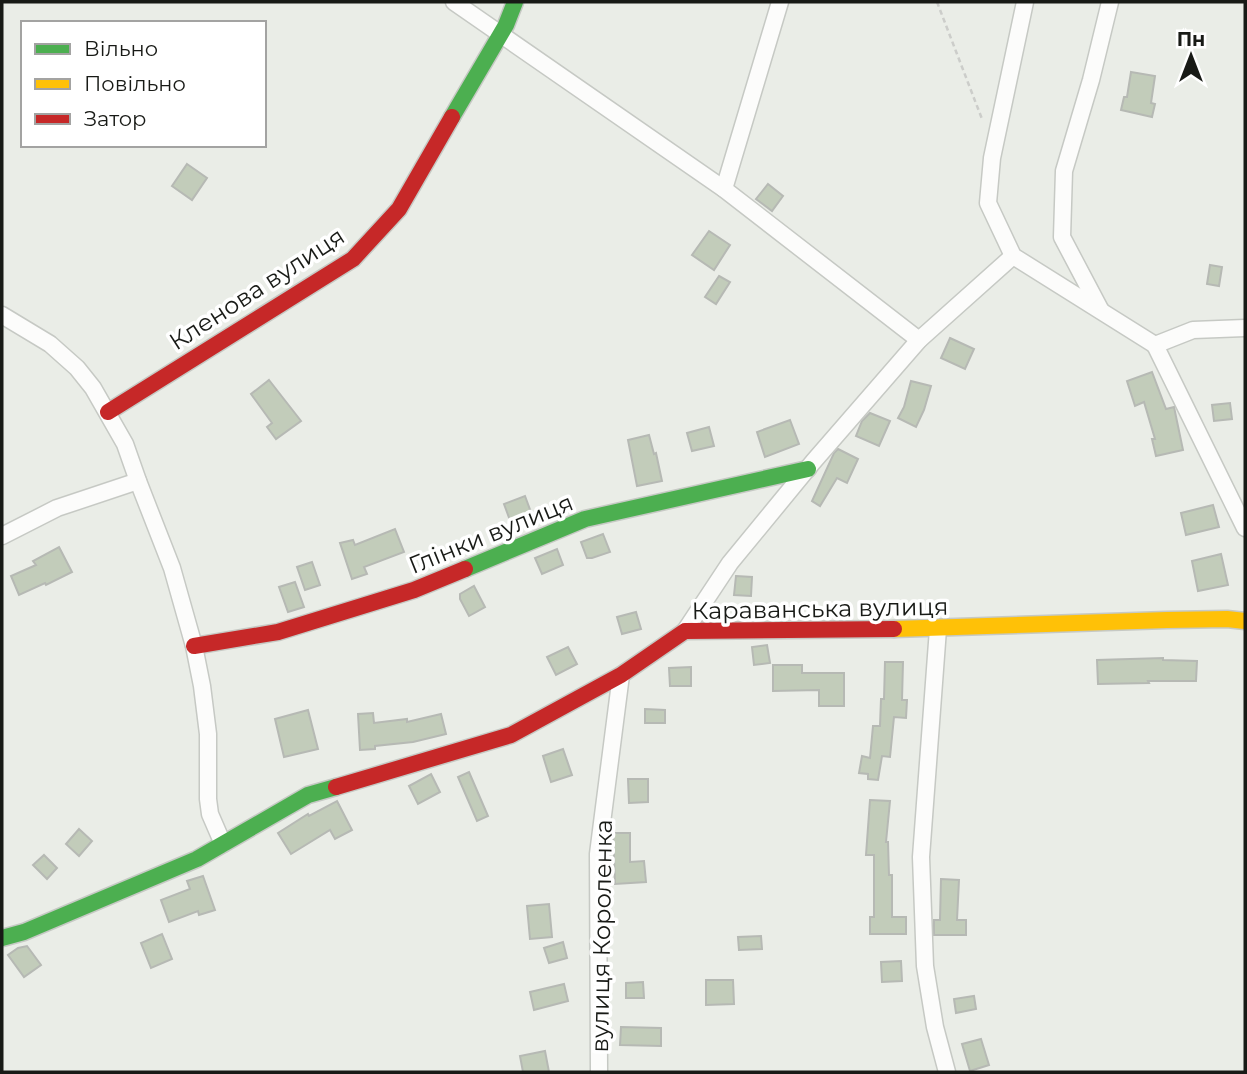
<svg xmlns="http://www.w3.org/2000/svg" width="1247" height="1074" font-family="Montserrat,sans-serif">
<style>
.building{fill:#c2ccba;stroke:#b6b9b4;stroke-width:2}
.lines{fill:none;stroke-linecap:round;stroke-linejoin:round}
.street-casing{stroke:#c6c9c4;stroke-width:19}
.fast-casing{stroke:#c6c9c4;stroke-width:19}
.slow-casing{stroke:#c6c9c4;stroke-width:19}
.jam-casing{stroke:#c6c9c4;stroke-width:19}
.path{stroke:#cccdca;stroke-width:2.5;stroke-dasharray:5 3.5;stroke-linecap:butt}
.street{stroke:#fcfcfb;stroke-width:16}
.fast{stroke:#4caf50;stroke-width:16}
.slow{stroke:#ffc107;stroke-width:16}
.jam{stroke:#c62828;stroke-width:16}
.labels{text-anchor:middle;stroke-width:7;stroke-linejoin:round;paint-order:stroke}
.street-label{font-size:24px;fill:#181a16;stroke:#fff}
</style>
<rect width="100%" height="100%" fill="#eaede7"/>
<g class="building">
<path d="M1131 72 1155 76 1151 103 1155 104 1152 117 1121 110 1124 97H1127Z"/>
<path d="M187 164 207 178 192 200 172 186Z"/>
<path d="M768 184 783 196 772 211 756 199Z"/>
<path d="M709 231 730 245 714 270 692 255Z"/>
<path d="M1210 265 1222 267 1219 286 1207 284Z"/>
<path d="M719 276 730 282 716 304 705 297Z"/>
<path d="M950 338 974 349 965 369 941 358Z"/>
<path d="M1152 372 1166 409 1174 407 1183 450 1156 456 1152 439H1155L1144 402 1135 406 1127 381Z"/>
<path d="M269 380 301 421 276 439 267 427 272 423 251 394Z"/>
<path d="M911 381 931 386 924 410 916 427 898 418 904 407Z"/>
<path d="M1230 403 1232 419 1214 421 1212 405Z"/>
<path d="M870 413 890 421 879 446 856 436 862 421Z"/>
<path d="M790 420 799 444 765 457 757 432Z"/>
<path d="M709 427 714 446 692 451 687 433Z"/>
<path d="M649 435 654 454 656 453 662 481 637 486 628 440Z"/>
<path d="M838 449 858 459 847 483 837 478 820 506 812 501 834 453Z"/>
<path d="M525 496 532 515 511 523 504 504Z"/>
<path d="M1213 505 1219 527 1186 535 1181 513Z"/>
<path d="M395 529 404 552 364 567 367 574 352 579 340 543 353 540 355 545Z"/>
<path d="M603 534 610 552 592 558H587L581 542Z"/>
<path d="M59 547 72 572 46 585 45 583 19 595 11 576 36 565 33 561Z"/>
<path d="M557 549 563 565 542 574 535 558Z"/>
<path d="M1221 554 1228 585 1198 591 1192 561Z"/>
<path d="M312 562 320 585 305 590 297 567Z"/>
<path d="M736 576 752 577 751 596 734 595Z"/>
<path d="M295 582 304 607 288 612 279 587Z"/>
<path d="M474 586 485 607 469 616 460 599V594Z"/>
<path d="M636 612 641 629 622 634 617 617Z"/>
<path d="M767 645 770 663 754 665 752 647Z"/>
<path d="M568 647 577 664 556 675 547 657Z"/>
<path d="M1163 658V660L1197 661 1196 681H1148L1149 683 1098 684 1097 660Z"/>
<path d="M885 662H903L902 700H907L906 718 894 717 890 757 882 756 878 780 868 779V774L859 773 862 756 870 758 873 726H880L881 699H884Z"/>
<path d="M773 665H802V673H844V706H819V690L773 691Z"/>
<path d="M691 667V686H670L669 668Z"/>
<path d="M645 709 665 710V723H645Z"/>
<path d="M308 710 318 749 284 757 275 719Z"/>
<path d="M373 713 374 723 407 719V722L441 714 446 734 413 742 375 746V749L360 750 358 714Z"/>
<path d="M563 749 572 775 551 782 543 756Z"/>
<path d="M469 772 488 816 477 821 458 777Z"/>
<path d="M431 774 440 792 418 804 409 786Z"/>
<path d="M628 779H648V802L629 803Z"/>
<path d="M870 800 890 801 886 842H888L889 875H892V917H906V934H870V917H874V855H866Z"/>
<path d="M337 801 352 830 335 839 330 830 291 854 278 833 308 814 309 816Z"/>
<path d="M79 829 92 841 79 856 66 844Z"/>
<path d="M613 833H630V862L644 861 646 882 615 884Z"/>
<path d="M44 855 57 868 47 879 33 865Z"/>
<path d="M203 876 215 910 199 915 198 911 169 922 161 900 190 889 187 881Z"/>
<path d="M941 879 959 880 957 920H966V935H934V920H940Z"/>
<path d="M549 904 552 937 530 939 527 906Z"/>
<path d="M162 934 172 959 151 968 141 943Z"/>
<path d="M761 936 762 949 739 950 738 937Z"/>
<path d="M563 942 567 958 549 963 544 948Z"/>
<path d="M27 946 41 965 24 977 8 955 18 948Z"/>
<path d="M901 961 902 981 882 982 881 962Z"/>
<path d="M706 980H733L734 1004 706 1005Z"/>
<path d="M643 982 644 998H626V983Z"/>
<path d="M564 984 568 1001 534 1010 530 992Z"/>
<path d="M974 996 976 1009 956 1013 954 999Z"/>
<path d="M621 1027 661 1028V1046L620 1045Z"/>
<path d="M981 1039 989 1065 970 1071 962 1044Z"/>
<path d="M545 1051 549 1072H523L520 1056Z"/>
</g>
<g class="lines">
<defs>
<g id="street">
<path d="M454 2 724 189 919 340"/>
<path d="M1025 2 992 158 988 203 1013 256 1155 345"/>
<path d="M724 189 780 2"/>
<path d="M1100 309 1062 237 1064 171 1091 80 1110 2"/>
<path d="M2 315 50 344 77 368 93 388 125 444 138 481 172 568 194 646 202 686 208 734V799L210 814 223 844"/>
<path d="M1155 345 1245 528"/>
<path d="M1155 345 1193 330 1245 328"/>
<path d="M2 536 57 508 138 481"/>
<path d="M938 629 921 857 925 966 935 1027 947 1072"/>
<path d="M685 631 730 563 813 462 919 340 1013 256"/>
<path d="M599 1072 598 854 621 675"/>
</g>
<g id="fast">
<path d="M452 117 506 25 515 2"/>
<path d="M465 569 585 519 808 469"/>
<path d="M2 938 24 932 197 859 308 795 336 787"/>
</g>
<path id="slow" d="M894 629 1167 620 1227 619 1245 621"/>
<g id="jam">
<path d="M108 412 353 259 399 209 452 117"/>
<path d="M194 646 278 632 414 590 465 569"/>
<path d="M336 787 511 735 621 675 685 631 894 629"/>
</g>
</defs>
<use href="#street" class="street-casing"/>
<use href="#fast" class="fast-casing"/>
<use href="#slow" class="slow-casing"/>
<use href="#jam" class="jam-casing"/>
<path class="path" d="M937 2 982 119"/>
<use href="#street" class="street"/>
<use href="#fast" class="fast"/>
<use href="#slow" class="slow"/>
<use href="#jam" class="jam"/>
</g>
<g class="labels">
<g class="street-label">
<text transform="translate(257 289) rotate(-33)" y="8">Кленова вулиця</text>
<text transform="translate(491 534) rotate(-22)" y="8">Глінки вулиця</text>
<text transform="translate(820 609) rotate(-1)" y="8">Караванська вулиця</text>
<text transform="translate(602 936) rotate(-89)" y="8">вулиця Короленка</text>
</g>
</g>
<rect width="1247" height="1074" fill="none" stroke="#181a16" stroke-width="7"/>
<rect x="21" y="21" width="245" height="126" fill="#ffffff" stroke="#a3a3a2" stroke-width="2"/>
<rect x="35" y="44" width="35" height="10" fill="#4caf50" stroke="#a3a3a2" stroke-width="2"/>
<text x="84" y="56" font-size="21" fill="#181a16">Вільно</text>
<rect x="35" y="79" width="35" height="10" fill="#ffc107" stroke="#a3a3a2" stroke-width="2"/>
<text x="84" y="91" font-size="21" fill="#181a16">Повільно</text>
<rect x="35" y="114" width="35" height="10" fill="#c62828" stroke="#a3a3a2" stroke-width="2"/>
<text x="84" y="126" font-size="21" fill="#181a16">Затор</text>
<g transform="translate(1191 56)" stroke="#ffffff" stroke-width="5" paint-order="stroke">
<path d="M0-5L12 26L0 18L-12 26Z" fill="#181a16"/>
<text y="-10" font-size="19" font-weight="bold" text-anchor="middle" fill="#181a16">Пн</text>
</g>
</svg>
